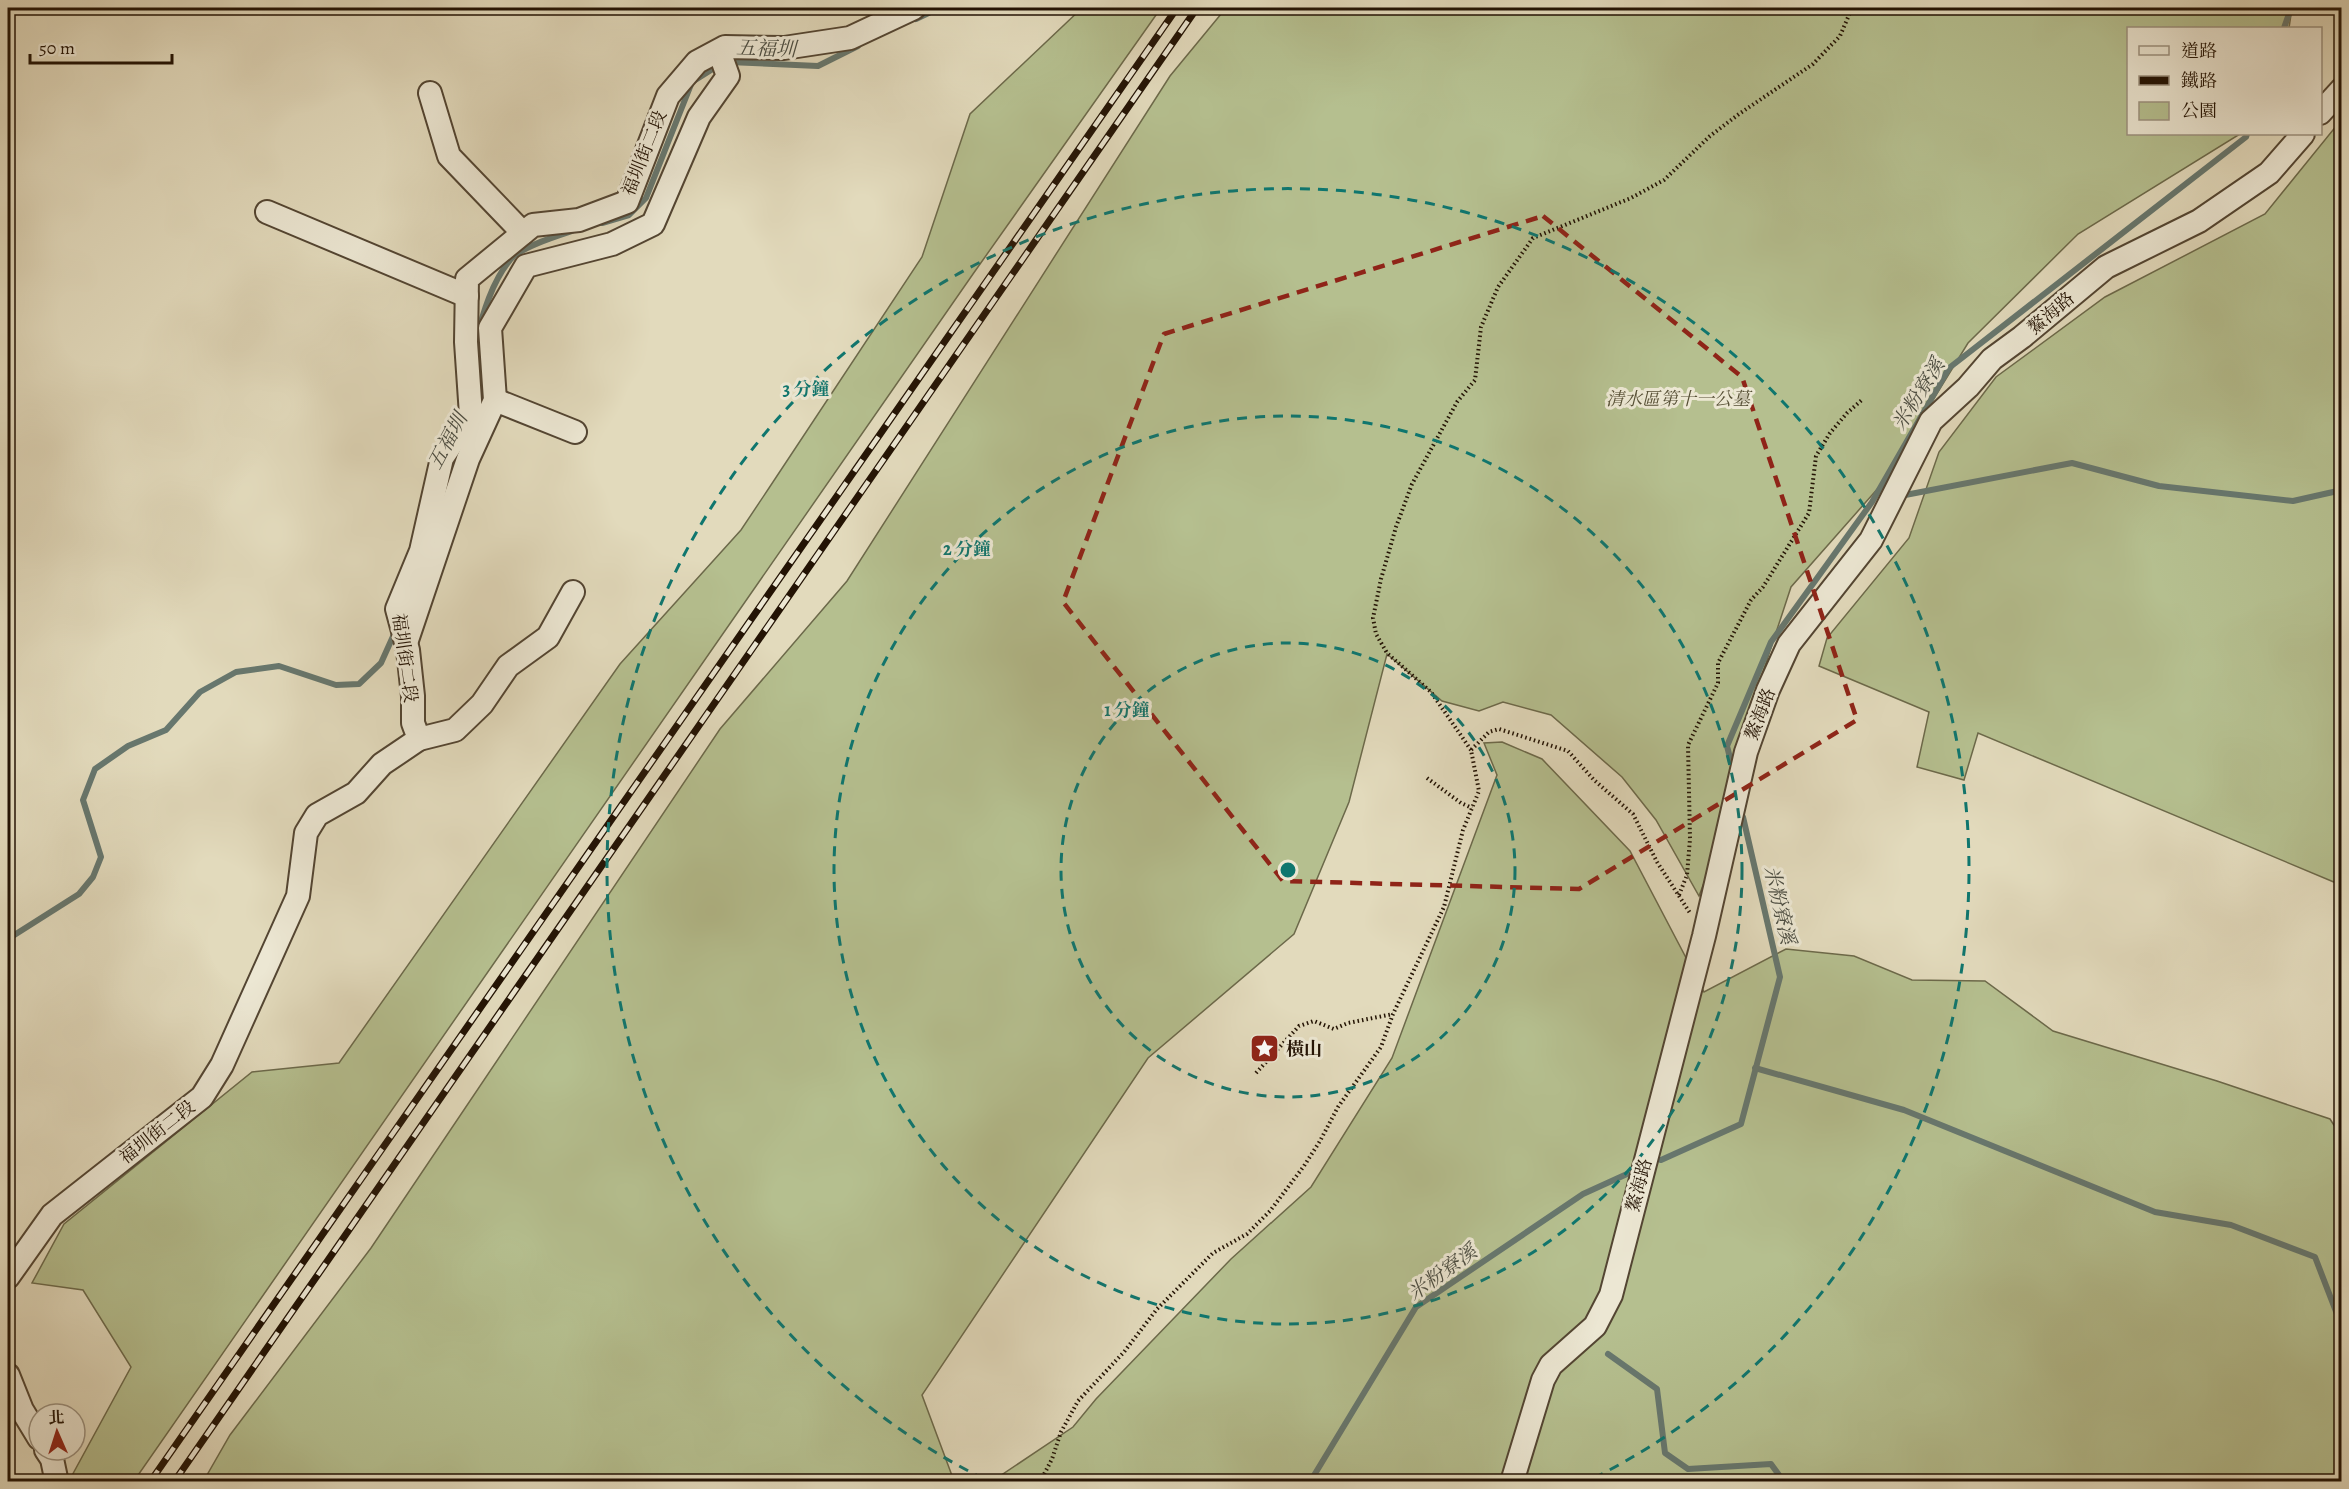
<svg xmlns="http://www.w3.org/2000/svg" width="2349" height="1489" font-family="Alegreya,'Noto Serif TC',serif">
<style>
.green{fill:#b5bf8f;stroke:#6c694a;stroke-width:1.5}
.lines{fill:none;stroke-linecap:round;stroke-linejoin:round}
.stream{stroke:#67776e;stroke-width:6}
.minor-casing{stroke:#534532;stroke-width:26}
.path{stroke:#231304;stroke-width:4;stroke-dasharray:1.5 3;stroke-linecap:butt}
.minor{stroke:#ece7d3;stroke-width:22}
.rail-casing{stroke:#231304;stroke-width:7}
.rail{stroke:#ece7d3;stroke-width:4.5;stroke-dasharray:14;stroke-linecap:butt}
.marked{fill:none;stroke:#8f2418;stroke-width:4.5;stroke-dasharray:12 8;stroke-linejoin:round}
.ring{fill:none;stroke:#0f766e;stroke-width:3;stroke-dasharray:10 8}
.labels{text-anchor:middle;stroke-width:6;stroke-linejoin:round;paint-order:stroke}
.street-label{font-size:18px;fill:#231304;stroke:#ece7d3}
.park-label{font-size:18px;font-style:italic;fill:#564f35;stroke:#ece7d3}
.poi-label{font-size:18px;font-weight:bold;fill:#231304;stroke:#ece7d3;text-anchor:start}
.water-label{font-size:20px;font-style:italic;fill:#4b4d42;stroke:#ece7d3}
.centre{fill:#0f766e;stroke:#ece7d3;stroke-width:3}
.ring-label{font-size:18px;text-anchor:middle;font-weight:bold;fill:#0f766e;stroke:#ece7d3;stroke-width:6;stroke-linejoin:round;paint-order:stroke}
</style>
<rect width="100%" height="100%" fill="#e2dabc"/>
<filter id="stains"><feTurbulence type="fractalNoise" baseFrequency=".00333" numOctaves="4"/><feColorMatrix values="0 0 0 0 .2 0 0 0 0 .09 0 0 0 0 .02 0 0 0 .5 -.17"/></filter>
<radialGradient id="worn" r=".72"><stop offset=".6" stop-color="#630" stop-opacity="0"/><stop offset="1" stop-color="#630" stop-opacity=".3"/></radialGradient>
<g class="green">
<path d="M1082 8H1161L973 274 134 1481H69L131 1367 83 1290 32 1283 64 1224 252 1072 339 1063 620 664 741 530 769 488 922 257 970 114Z"/>
<path d="M1226 8H2292L2289 28H2128V134H2240L2078 234 1968 343 1880 486 1791 587 1743 733 1710 867 1699 896 1656 820 1622 777 1551 715 1503 702 1479 711 1442 701 1387 654 1349 802 1294 934 1148 1058 922 1395 954 1481 203 1482 230 1435 371 1248 720 729 847 581 1170 76Z"/>
<path d="M2341 120V885L1978 733 1964 780 1917 767 1929 712 1819 666 1827 638 1909 538 1939 452 1996 377 2105 297 2265 214Z"/>
<path d="M1502 742 1542 759 1630 851 1704 992 1786 949 1854 956 1912 980 1985 981 2053 1031 2217 1081 2330 1119 2341 1136V1481L991 1482 1073 1427 1096 1399 1231 1259 1311 1187 1392 1058 1497 775 1484 743Z"/>
</g>
<g class="lines">
<g class="stream">
<path d="M916 19 939 8"/>
<path d="M2284 28 2291 8"/>
<path d="M729 62 818 66 858 46"/>
<path d="M602 223 629 215 646 198 692 82 719 65"/>
<path d="M476 340C483 313 492 282 510 260 520 247 557 236 572 231"/>
<path d="M447 475 460 456"/>
<path d="M1900 496 2072 463 2159 486 2293 501 2342 490"/>
<path d="M1731 762 1727 746 1771 642 1872 502 1949 368 2246 137 2247 134"/>
<path d="M8 939 79 894 93 877 101 857 83 800 95 769 128 746 166 730 200 692 236 672 279 666 336 685 359 684 381 663 395 632"/>
<path d="M1755 1068 1904 1110 2155 1212 2231 1225 2315 1257 2342 1327"/>
<path d="M1661 1160 1741 1124 1780 977 1743 817"/>
<path d="M1608 1354 1657 1389 1665 1453 1688 1469 1771 1464 1784 1482"/>
<path d="M1310 1482 1416 1307 1583 1194 1627 1174"/>
</g>
<defs>
<g id="minor">
<path d="M430 93 449 156 523 233"/>
<path d="M2320 113 2342 89"/>
<path d="M267 212 467 296"/>
<path d="M495 400 575 432"/>
<path d="M406 643 468 459 495 400 490 328 526 266 612 244 653 224 699 117 728 76 719 51"/>
<path d="M419 739 455 730 482 704 508 666 548 637 573 592"/>
<path d="M8 1277 52 1215 202 1097 222 1065 298 896 306 833 317 815 356 793 382 764 419 739 413 723V696L408 650 397 609 421 551 442 458 471 415 466 342 467 279 533 225 579 220 627 202 668 96 697 62 725 47 784 48 850 38 914 8"/>
<path d="M8 1375 22 1410 39 1438"/>
<path d="M46 1450 52 1459 56 1478 53 1482"/>
<path d="M1512 1482 1543 1380 1551 1365 1595 1326 1611 1295 1704 936 1746 752 1768 690 1789 644 1871 540 1931 421 1968 387 1992 359 2022 337 2106 267 2199 221 2269 173 2303 134"/>
</g>
</defs>
<use href="#minor" class="minor-casing"/>
<g class="path">
<path d="M1471 750 1431 692 1387 653 1376 634 1373 618 1381 579 1396 527 1412 484 1457 402 1475 380 1481 327 1498 287 1533 238 1631 198 1664 180 1710 136 1739 114 1813 64 1840 36 1852 8"/>
<path d="M1427 778 1461 803 1472 808"/>
<path d="M1679 895 1687 875 1690 839 1688 745 1718 683V663L1751 600 1763 587 1809 513 1816 456 1830 433 1847 413 1863 399"/>
<path d="M1256 1073 1299 1026 1314 1021 1334 1029 1348 1023 1393 1014"/>
<path d="M1040 1482 1052 1459 1061 1432 1078 1401 1124 1352 1157 1309 1213 1253 1247 1234 1270 1211 1304 1166 1320 1141 1338 1107 1381 1047 1393 1014 1444 907 1463 830 1479 791 1471 750 1489 732 1499 729 1568 751 1594 780 1633 814 1657 862 1690 913"/>
</g>
<use href="#minor" class="minor"/>
<defs>
<g id="rail">
<path d="M150 1482 1177 8"/>
<path d="M174 1482 1197 8"/>
</g>
</defs>
<use href="#rail" class="rail-casing"/>
<use href="#rail" class="rail"/>
</g>
<path class="marked" d="M1543 216 1742 377 1857 720 1579 889 1283 881 1063 602 1164 334Z"/>
<g class="ring">
<circle cx="1288" cy="870" r="227"/>
<circle cx="1288" cy="870" r="454"/>
<path d="M984 1479A681 681 0 1 1 1592 1479"/>
</g>
<defs>
<symbol id="sight-square" viewBox="-11 -11 22 22"><rect x="-9" y="-9" width="18" height="18" rx="4" fill="#8f2418" stroke="#ece7d3"/><path d="M0-6L1.8-2.2L6-1.7L2.9 1.2L3.7 5.4L0 3.3L-3.7 5.4L-2.9 1.2L-6-1.7L-1.8-2.2Z" fill="#fff"/></symbol>
</defs>
<g fill-rule="evenodd">
<use href="#sight-square" x="1248" y="1032" width="33" height="33"/>
</g>
<g class="labels">
<g class="street-label">
<text transform="translate(644 153) rotate(-68)" y="6">福圳街二段</text>
<text transform="translate(2051 313) rotate(-40)" y="6">鰲海路</text>
<text transform="translate(405 658) rotate(82)" y="6">福圳街二段</text>
<text transform="translate(1760 714) rotate(-69)" y="6">鰲海路</text>
<text transform="translate(157 1132) rotate(-38)" y="6">福圳街二段</text>
<text transform="translate(1639 1185) rotate(-75)" y="6">鰲海路</text>
</g>
<g class="park-label">
<text x="1678" y="405">清水區第十一公墓</text>
</g>
<g class="poi-label">
<text x="1286" y="1055">橫山</text>
</g>
<g class="water-label">
<text transform="translate(766 48) rotate(2)" y="7">五福圳</text>
<text transform="translate(1918 394) rotate(-58)" y="7">米粉寮溪</text>
<text transform="translate(447 441) rotate(-62)" y="7">五福圳</text>
<text transform="translate(1780 905) rotate(77)" y="7">米粉寮溪</text>
<text transform="translate(1442 1272) rotate(-36)" y="7">米粉寮溪</text>
</g>
</g>
<circle cx="1288" cy="870" r="9" class="centre"/>
<g class="ring-label">
<text x="806" y="395">3 分鐘</text>
<text x="967" y="555">2 分鐘</text>
<text x="1127" y="716">1 分鐘</text>
</g>
<rect width="2349" height="1489" fill="none" stroke="#e2dabc" stroke-width="30"/>
<rect x="9" y="9" width="2331" height="1471" fill="none" stroke="#231304" stroke-width="3"/>
<rect x="15" y="15" width="2319" height="1459" fill="none" stroke="#231304" stroke-width="1.5"/>
<rect x="2127" y="27" width="195" height="108" fill="#ece7d3" stroke="#9c9280" stroke-width="1.5"/>
<rect x="2139" y="46" width="30" height="9" fill="#ece7d3" stroke="#9c9280" stroke-width="1.5"/>
<text x="2181" y="57" font-size="18" fill="#231304">道路</text>
<rect x="2139" y="76" width="30" height="9" fill="#231304" stroke="#9c9280" stroke-width="1.5"/>
<text x="2181" y="87" font-size="18" fill="#231304">鐵路</text>
<rect x="2139" y="102" width="30" height="18" fill="#b5bf8f" stroke="#9c9280" stroke-width="1.5"/>
<text x="2181" y="117" font-size="18" fill="#231304">公園</text>
<g transform="translate(57 1432) rotate(357)"><circle r="28" fill="#ece7d3" stroke="#9c9280" stroke-width="1.5"/>
<path d="M0-4.5L10 22L0 15L-10 22Z" fill="#8f2418"/>
<text y="-9" font-size="16" font-weight="bold" text-anchor="middle" fill="#231304">北</text>
</g>
<path d="M30 54v9h142v-9" fill="none" stroke="#231304" stroke-width="3"/>
<text x="39" y="54" font-size="18" fill="#231304" stroke="#ece7d3" stroke-width="4.5" paint-order="stroke">50 m</text>
<rect width="100%" height="100%" filter="url(#stains)"/>
<rect width="100%" height="100%" fill="url(#worn)"/>
</svg>
